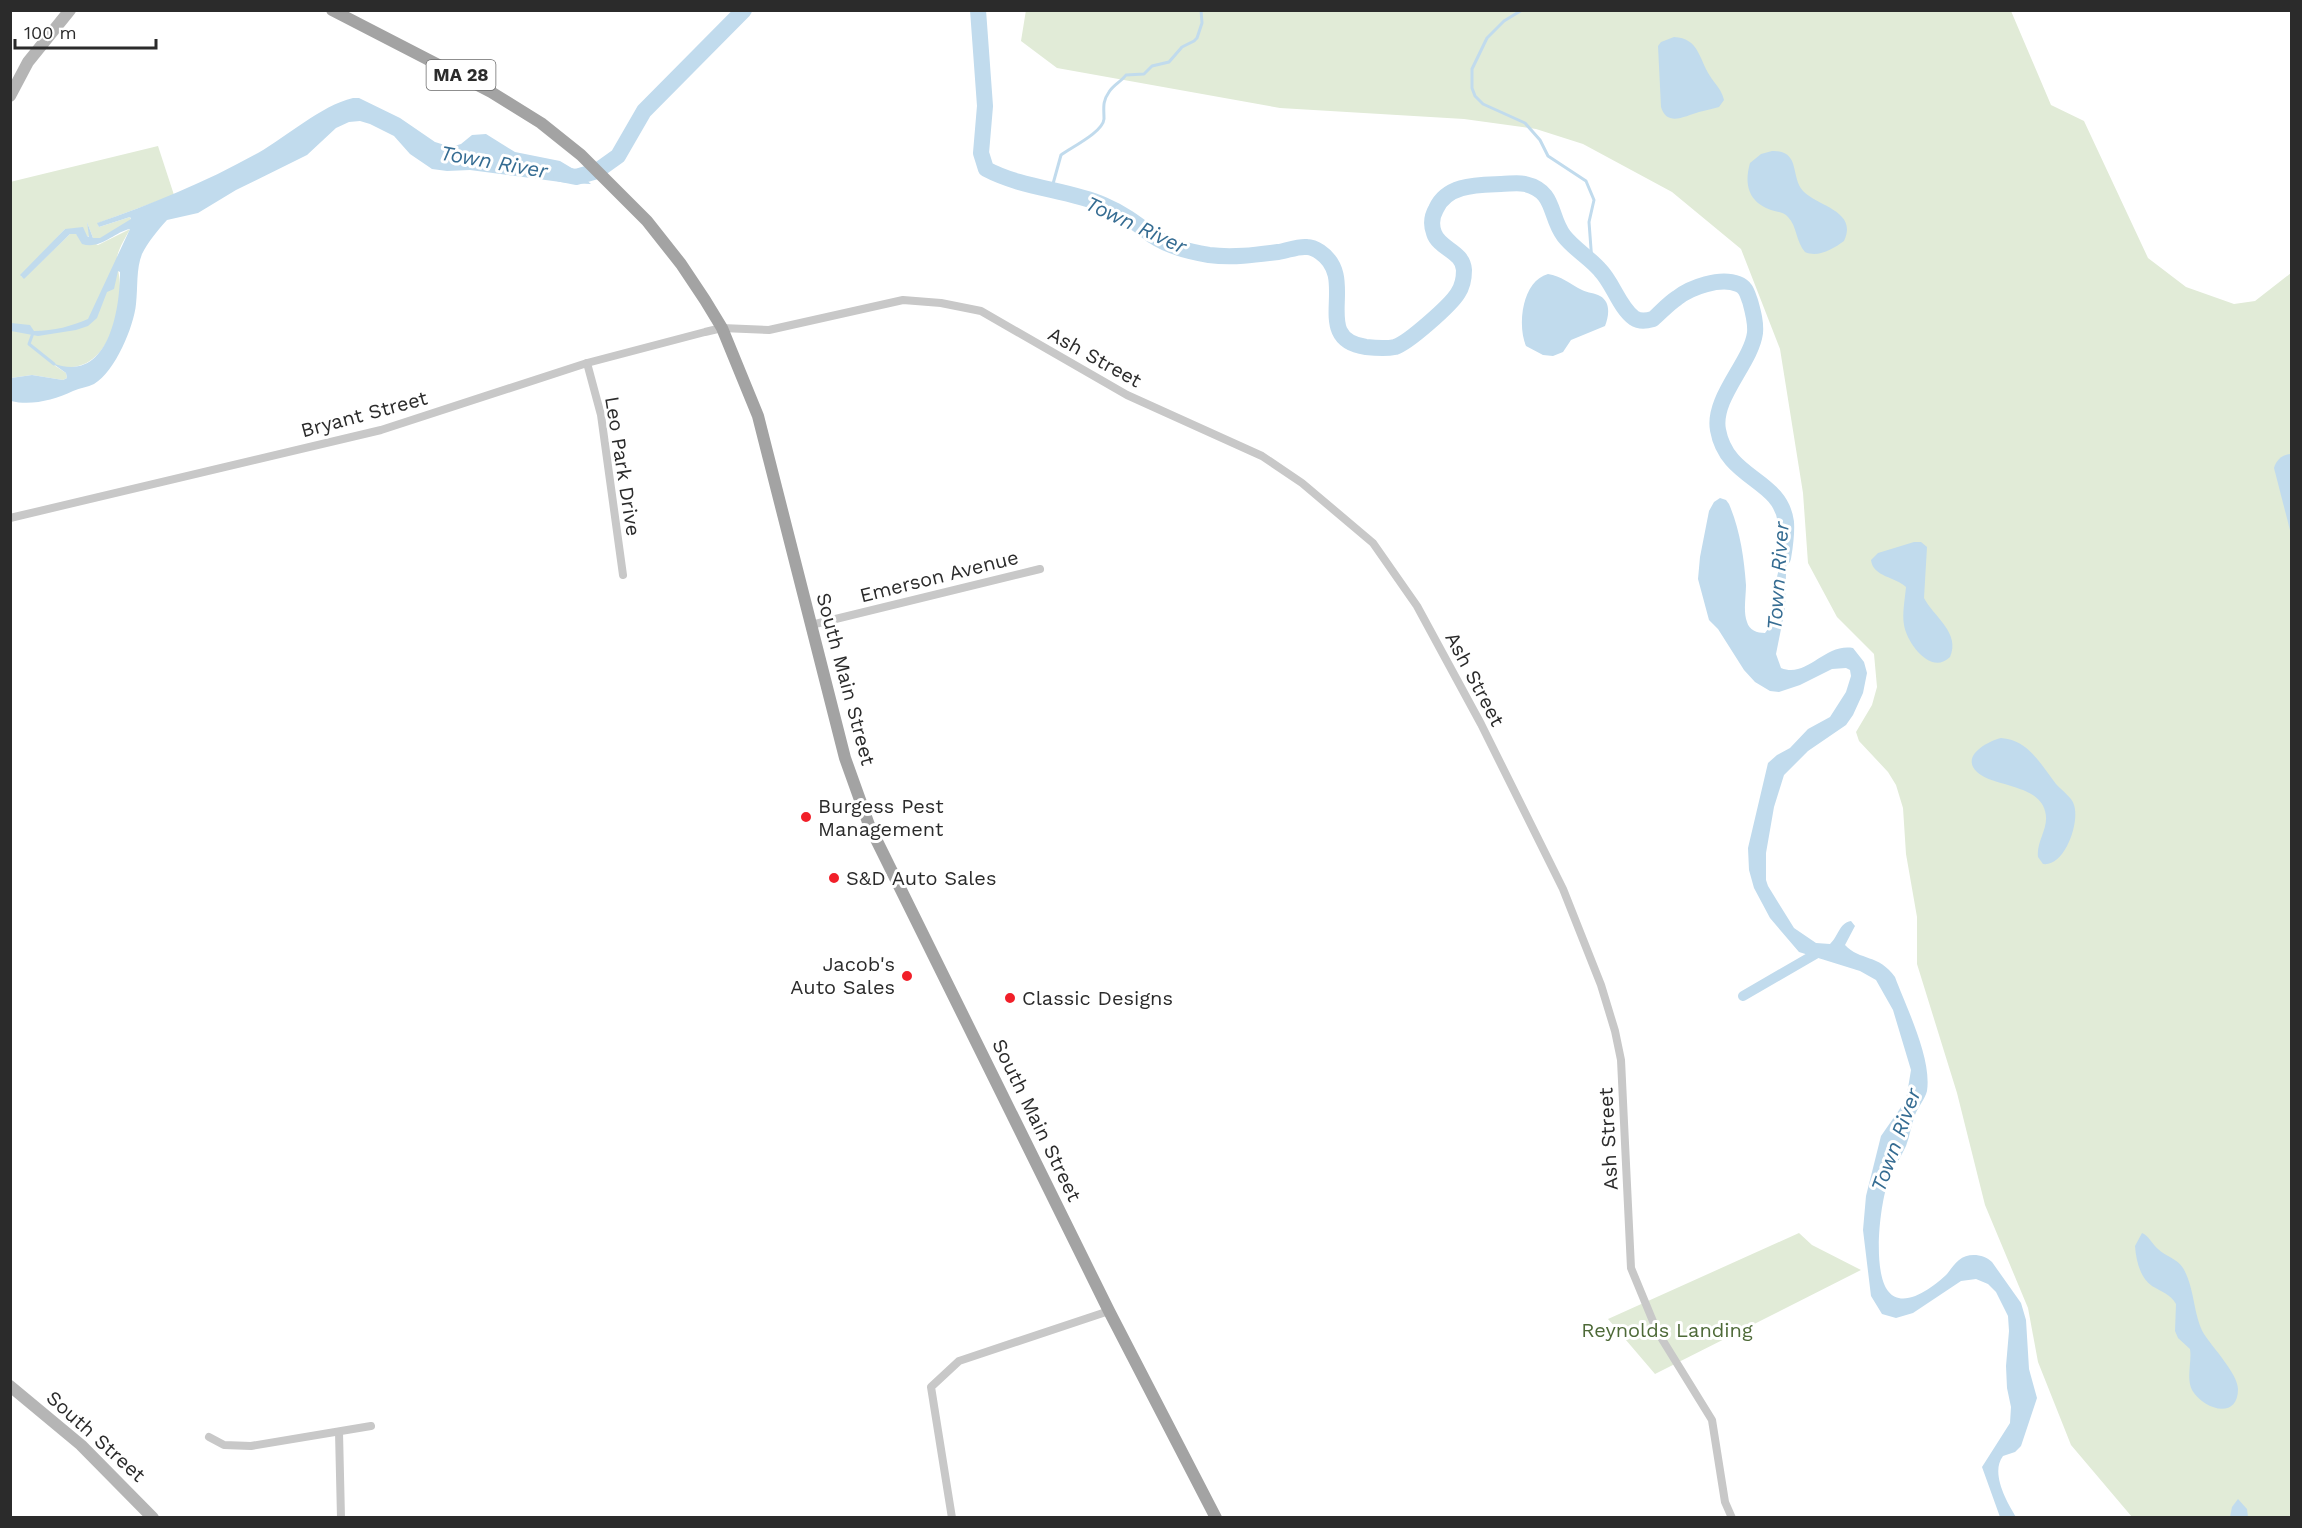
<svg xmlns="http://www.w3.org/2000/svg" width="2302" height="1528" font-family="'Work Sans',sans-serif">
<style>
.green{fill:#e1ebd7}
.water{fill:#c1dbed}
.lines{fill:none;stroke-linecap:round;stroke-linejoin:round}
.stream{stroke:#c1dbed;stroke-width:3}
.canal{stroke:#c1dbed;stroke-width:10}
.river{stroke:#c1dbed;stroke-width:16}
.street{stroke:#c8c8c8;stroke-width:8}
.secondary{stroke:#b5b5b5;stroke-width:12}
.primary{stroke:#a3a3a3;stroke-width:12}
.poi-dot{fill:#f11f29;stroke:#fff;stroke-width:2}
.labels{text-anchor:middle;stroke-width:6;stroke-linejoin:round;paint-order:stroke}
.shield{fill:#fff;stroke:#6b6b6b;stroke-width:1.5}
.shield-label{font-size:18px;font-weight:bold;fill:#2b2b2b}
.street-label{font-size:20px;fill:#2b2b2b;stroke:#fff}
.poi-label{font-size:20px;fill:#2b2b2b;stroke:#fff;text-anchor:start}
.park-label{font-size:20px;fill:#4d6937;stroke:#fff}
.water-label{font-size:21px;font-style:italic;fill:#356c92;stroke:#fff}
</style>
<rect width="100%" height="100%" fill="#fff"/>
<g class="green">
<path d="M1026 10 2011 11 2051 105 2084 121 2148 258 2186 287 2234 304 2255 301 2291 273V1517H2132L2071 1445 2038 1362 2028 1308 1985 1205 1957 1093 1917 964V917L1906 854 1903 808 1896 785 1888 772 1859 741 1856 732 1872 705 1877 687 1874 654 1837 617 1808 563 1803 493 1780 349 1741 249 1672 192 1583 144 1536 129 1464 119 1280 108 1057 68 1021 41Z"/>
<path d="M158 146 174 195 98 223 99 227 130 217 131 220 100 239 93 238 87 222 90 237 65 229 21 276 24 278 70 234H76L98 245 130 229C126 237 118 249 117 258 117 267 120 277 120 286 120 324 102 379 54 365L66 373 67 378 63 380 32 375 11 378 10 182Z"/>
<path d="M1799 1233 1812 1245 1861 1270 1655 1374 1608 1319Z"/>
</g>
<g class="water">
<path d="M1674 37C1699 38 1699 59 1710 76 1715 84 1722 90 1724 100L1719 107C1713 109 1706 110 1699 112 1685 116 1667 127 1661 107L1658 46 1661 42Z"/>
<path d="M353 98H359L400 118 435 142 451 147 461 144 472 135 486 134 515 152 560 161 575 170 591 184 568 183 470 170 447 171 432 169 410 154 394 136 370 124 360 121 349 122 336 128 307 155 236 190 198 213 167 220C158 230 148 242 142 254 136 269 138 287 136 304 134 326 115 372 94 384 88 387 80 388 73 391 54 400 31 406 11 401V378L32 375 63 380 67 378 66 373 52 363C108 385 120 311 120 272L118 271 114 289 107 292 97 318 88 326 76 330 38 336 11 331V323L30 325 34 331C54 331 72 326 88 319L130 229C114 232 101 250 82 244L76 234H70L24 279 20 275 65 229 83 227 87 236 89 237 87 222 93 238H100L131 219 130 217 99 227 97 223C153 204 206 182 258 153 288 136 320 106 353 98Z"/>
<path d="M1772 151C1801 150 1790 176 1803 191 1819 207 1858 211 1844 241 1833 249 1818 258 1805 252 1796 242 1797 226 1788 217 1784 212 1777 212 1771 210 1748 202 1744 184 1750 163L1761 154Z"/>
<path d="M1548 274C1561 276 1570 284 1582 290 1588 293 1595 293 1600 296 1611 302 1609 316 1605 326L1571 340 1563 352 1553 356 1543 355 1526 346C1517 325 1522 281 1548 274Z"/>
<path d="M2291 454H2292L2291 534 2274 468C2276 460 2283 454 2291 454Z"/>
<path d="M1720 498 1726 500 1729 504C1740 530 1744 557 1746 585 1746 596 1743 612 1747 622 1749 630 1757 633 1765 633L1771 625 1773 617 1775 585 1787 536 1785 609 1776 654 1781 668C1807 679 1824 643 1853 648L1864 662 1867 673 1863 693 1853 715 1846 725 1808 751 1784 775 1774 807 1766 853V880L1768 886 1794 928 1816 943 1830 944C1838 937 1839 923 1851 921L1855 926 1845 945C1860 961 1879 954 1895 977 1906 1007 1932 1058 1927 1091 1925 1099 1918 1107 1915 1115 1911 1125 1910 1136 1906 1146 1901 1157 1894 1167 1889 1179 1880 1202 1872 1270 1888 1291 1903 1311 1935 1286 1947 1274 1951 1269 1954 1264 1959 1260 1968 1252 1984 1254 1992 1262L2021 1303 2026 1320 2029 1369 2037 1398 2021 1446 2015 1452 2003 1456C1990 1473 2007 1502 2016 1517H2000L1982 1467 2010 1423 2011 1407 2007 1388 2006 1366 2009 1331 2008 1316 1996 1292 1988 1284 1976 1279 1961 1281 1913 1313 1896 1318 1882 1314 1871 1296 1863 1230 1866 1196 1881 1136 1906 1100 1911 1070 1893 1010 1876 980 1860 971 1799 952 1770 918 1754 888 1749 870 1748 848 1768 763 1777 755 1790 748 1808 729 1830 717 1846 692 1851 676 1850 670 1846 668 1832 669 1800 685 1779 692 1770 691 1755 682 1744 670 1718 629 1709 620 1698 579 1700 557 1709 511 1714 502Z"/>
<path d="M1914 542H1921L1927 547 1924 598C1933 616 1961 633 1950 657 1931 676 1907 643 1904 625 1902 613 1905 599 1906 587 1896 577 1873 577 1871 560L1878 553Z"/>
<path d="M2001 738C2029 740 2041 765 2056 784 2062 791 2072 797 2074 805 2080 822 2065 867 2043 864L2038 857C2036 841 2050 827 2045 811 2038 784 1993 787 1977 772 1960 756 1988 741 2001 738Z"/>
<path d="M2142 1233C2149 1236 2152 1244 2158 1249 2165 1256 2178 1259 2183 1268 2195 1288 2193 1315 2204 1334 2213 1348 2238 1374 2238 1389 2238 1420 2204 1410 2192 1390 2186 1378 2192 1362 2190 1349L2178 1338 2175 1331 2176 1304C2170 1294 2162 1292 2152 1286 2140 1278 2136 1260 2135 1246Z"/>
<path d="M2238 1499 2247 1509 2248 1517H2230L2232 1507Z"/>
</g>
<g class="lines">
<g class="stream">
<path d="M1522 10 1504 21 1487 38 1472 69V88L1475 96 1483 104 1525 123 1540 140 1548 156 1586 181 1594 200 1589 222 1592 262"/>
<path d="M1051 191 1061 155C1072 147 1103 132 1104 119 1104 108 1102 102 1109 92 1114 84 1121 82 1126 75L1144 74 1152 66 1169 62 1182 47 1194 41 1197 38 1202 23 1201 10"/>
<path d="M33 333 29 344 54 364"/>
</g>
<path class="canal" d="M1743 996 1819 952"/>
<g class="river">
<path d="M978 10 985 106 981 153 986 169C1024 189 1066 189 1104 205 1123 213 1137 224 1153 236 1169 247 1191 252 1209 255 1232 258 1255 255 1278 252 1287 251 1297 246 1307 247 1312 247 1317 250 1320 252 1360 279 1309 339 1366 347 1375 348 1385 349 1395 347 1408 343 1451 305 1458 293 1462 287 1464 277 1464 270 1463 251 1439 249 1434 233 1431 225 1432 216 1436 209 1447 184 1478 185 1501 184 1509 184 1517 182 1525 184 1556 191 1549 217 1564 236 1574 249 1590 258 1600 270 1613 283 1619 307 1634 318 1640 322 1646 321 1653 319 1661 312 1668 304 1677 298 1691 287 1720 277 1738 284 1746 287 1747 293 1750 301 1753 312 1756 322 1755 333 1751 363 1712 398 1718 430 1727 480 1780 478 1786 522 1787 535 1785 546 1783 558"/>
<path d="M561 174 576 177 597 171 618 156 644 111 744 10"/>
</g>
<g class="street">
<path d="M587 363 601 415 623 575"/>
<path d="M10 518 381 430 587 363 705 332 722 328 769 330 903 300 941 303 981 311 1127 395 1262 456 1302 483 1373 543 1417 606 1481 724 1563 889 1601 985 1615 1031 1621 1060 1631 1268 1657 1331 1712 1420 1725 1502 1732 1518"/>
<path d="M811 625 1040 569"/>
<path d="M339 1432 341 1518"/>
<path d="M209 1437 224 1445 251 1446 371 1426"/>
<path d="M952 1518 931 1387 959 1361 1109 1311"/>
</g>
<g class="secondary">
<path d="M10 96 28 62 70 10"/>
<path d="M10 1386 81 1445 153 1518"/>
</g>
<path class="primary" d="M332 10 491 92 541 123 581 155 647 221 681 264 705 300 722 328 758 416 845 758 869 825 1109 1311 1216 1518"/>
</g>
<g class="poi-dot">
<circle cx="806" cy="817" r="6"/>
<circle cx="834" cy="878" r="6"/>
<circle cx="907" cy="976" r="6"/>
<circle cx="1010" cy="998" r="6"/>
</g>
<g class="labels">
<rect class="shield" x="426.5" y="60" width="69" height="30" rx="4.5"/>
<g class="shield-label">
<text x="461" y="81">MA 28</text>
</g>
<g class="street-label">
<text transform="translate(1095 357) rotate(29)" y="7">Ash Street</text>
<text transform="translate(364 414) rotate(-15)" y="7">Bryant Street</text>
<text transform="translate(623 466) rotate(81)" y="7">Leo Park Drive</text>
<text transform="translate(939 576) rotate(-14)" y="7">Emerson Avenue</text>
<text transform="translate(846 679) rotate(75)" y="7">South Main Street</text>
<text transform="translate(1475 679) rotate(62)" y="7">Ash Street</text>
<text transform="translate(1037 1120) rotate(64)" y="7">South Main Street</text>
<text transform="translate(1608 1139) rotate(-93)" y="7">Ash Street</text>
<text transform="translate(96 1436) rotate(42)" y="7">South Street</text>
</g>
<g class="poi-label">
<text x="818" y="813">Burgess Pest<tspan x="818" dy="23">Management</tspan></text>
<text x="846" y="885">S&amp;D Auto Sales</text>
<text x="895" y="971" text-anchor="end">Jacob's<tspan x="895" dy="23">Auto Sales</tspan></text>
<text x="1022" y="1005">Classic Designs</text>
</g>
<g class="park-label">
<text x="1667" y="1337">Reynolds Landing</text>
</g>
<g class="water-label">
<text transform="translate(494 162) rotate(10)" y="7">Town River</text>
<text transform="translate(1136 225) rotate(25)" y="7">Town River</text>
<text transform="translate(1778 576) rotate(-86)" y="7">Town River</text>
<text transform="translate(1896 1140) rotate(-70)" y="7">Town River</text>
</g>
</g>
<rect width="2302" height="1528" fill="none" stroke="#2b2b2b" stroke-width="24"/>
<path d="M15 39v9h141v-9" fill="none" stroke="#2b2b2b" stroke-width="3"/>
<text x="24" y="39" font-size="18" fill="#2b2b2b" stroke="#ffffff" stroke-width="4.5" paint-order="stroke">100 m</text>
</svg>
